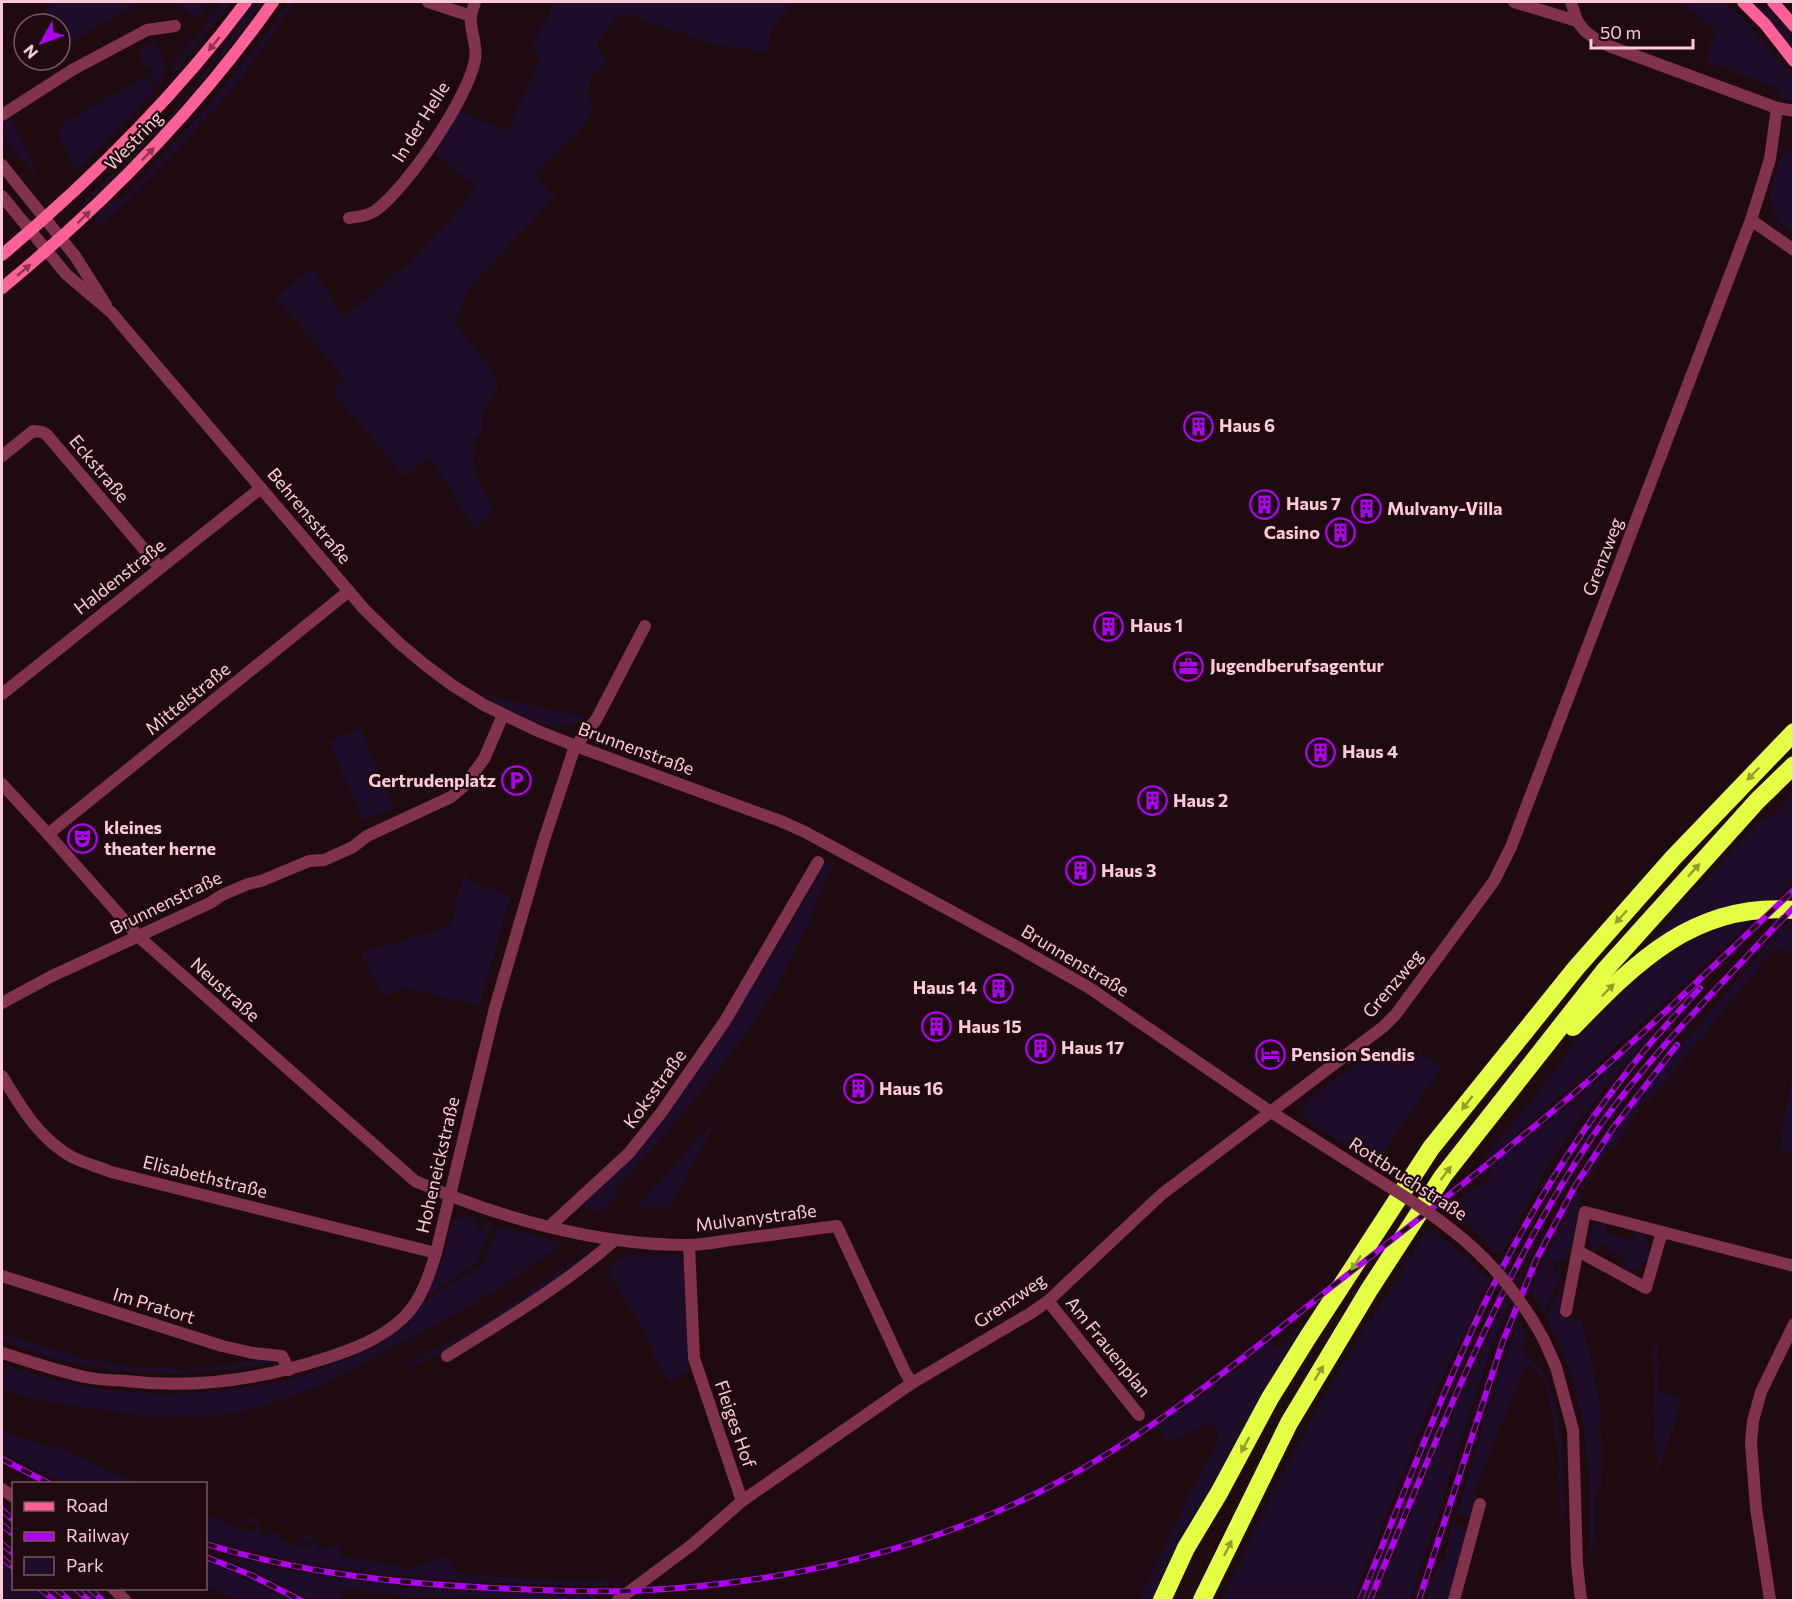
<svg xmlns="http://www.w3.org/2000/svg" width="1795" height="1602" font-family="Commissioner,sans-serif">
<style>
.green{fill:#1e0d29}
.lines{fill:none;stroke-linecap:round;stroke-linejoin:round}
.minor{stroke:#81324d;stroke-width:12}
.secondary{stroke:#ff6098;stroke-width:12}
.motorway{stroke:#e4ff44;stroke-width:18}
.rail-casing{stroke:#b000f4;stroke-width:6}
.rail{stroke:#1f0b0f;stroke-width:4;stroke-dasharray:11;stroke-linecap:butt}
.minor-bridge{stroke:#81324d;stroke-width:12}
.oneway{fill:#8f3654}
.oneway2{fill:#959d2f}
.labels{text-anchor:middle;stroke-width:4.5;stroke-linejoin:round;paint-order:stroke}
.street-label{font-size:18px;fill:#ffc9d7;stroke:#1f0b0f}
.poi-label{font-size:18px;font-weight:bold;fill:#ffc9d7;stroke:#1f0b0f;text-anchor:start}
</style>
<rect width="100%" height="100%" fill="#1f0b0f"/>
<g class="green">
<path d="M51 2H141L63 46 60 41V24H47L48 20 42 16Z"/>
<path d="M177 2H211L197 20Z"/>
<path d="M223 2H231L173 75 171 69 173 65Z"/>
<path d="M254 2H263C209 77 149 145 81 209L79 206C121 166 163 126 199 80 219 55 236 28 254 2Z"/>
<path d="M288 2H295C271 36 247 72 219 104 183 146 143 185 104 223L97 225 93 221 109 204 120 200C160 161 197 119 232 76 252 52 273 28 288 2Z"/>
<path d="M554 2 793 3 772 30 767 53 714 44 625 14 617 17 596 44 607 64 590 78 588 97 592 108 587 120 578 132 535 174 554 197 469 289 454 324C464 337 500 372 497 390 495 399 485 405 481 413L484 431 474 439 473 466 494 512 475 529 430 457 405 477 332 391 345 379 276 298 312 267 343 317 406 266 451 219 476 186 434 154 460 111 507 132 541 57 532 48Z"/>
<path d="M1680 2H1726L1749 25 1790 74 1793 80V102L1782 99 1775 87 1707 62V56L1717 31Z"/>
<path d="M1764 6C1779 19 1793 28 1793 49L1760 10Z"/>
<path d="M153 42C162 56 172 73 158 87L150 75 154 72 151 68 148 70 137 51Z"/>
<path d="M146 76 155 90 105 143 76 171 57 134 67 121Z"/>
<path d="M10 117 37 171 34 174 2 134V124Z"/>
<path d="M1783 152 1793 153V233C1759 208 1772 186 1783 152Z"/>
<path d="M486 695 584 717C557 743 511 710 484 696Z"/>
<path d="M360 728 394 808 363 821 329 741Z"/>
<path d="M1793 789V882L1772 902 1651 944V941L1715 869 1763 818C1778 815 1786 801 1793 789Z"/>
<path d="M831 858 834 860C817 902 800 945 777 985 733 1060 673 1125 616 1189L619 1194 601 1212 585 1208V1202L625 1165 668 1115 718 1041 782 939 826 862 828 863Z"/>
<path d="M465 871 470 881 510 896 479 1007 405 987 383 997 361 953 450 926Z"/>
<path d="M1753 920 1585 1075 1484 1163 1482 1161C1506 1130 1533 1100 1557 1068 1564 1058 1570 1047 1578 1038 1586 1027 1596 1017 1606 1007 1647 964 1693 929 1753 920Z"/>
<path d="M1790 920 1793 921V953L1774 949 1649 1102 1645 1101 1614 1149 1611 1147 1582 1191 1571 1246 1566 1261 1561 1260 1554 1261 1553 1268 1560 1271 1561 1277 1544 1313 1530 1291 1573 1200 1617 1127 1656 1076 1769 942Z"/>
<path d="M1654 1029 1582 1116 1547 1168 1500 1256 1473 1229 1447 1209 1493 1175 1489 1169 1580 1096Z"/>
<path d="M1381 1051 1408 1067 1418 1053 1442 1067 1384 1152 1366 1158 1310 1123C1303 1116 1302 1109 1308 1100L1366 1056 1374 1052Z"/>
<path d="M1793 1076V1154L1779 1149 1792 1077Z"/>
<path d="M718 1117 669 1209 636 1208Z"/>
<path d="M464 1216 478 1220 476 1228 484 1230 487 1222 492 1224 476 1263 427 1297 444 1255 450 1226 457 1219Z"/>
<path d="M1604 1222H1606L1604 1232 1633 1240 1637 1230 1648 1240 1651 1250C1648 1264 1636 1274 1621 1268L1625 1259 1600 1243 1594 1252C1584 1239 1588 1225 1604 1222Z"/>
<path d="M499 1226 562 1243C510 1285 456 1315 397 1345 367 1360 339 1379 308 1390 284 1400 251 1411 225 1414 186 1420 148 1416 108 1411 71 1406 38 1401 2 1390V1370L9 1366 38 1376 78 1385 109 1390 160 1394 193 1393 233 1389 277 1382 304 1375 371 1349 397 1331 408 1323 424 1302 482 1265Z"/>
<path d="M1429 1227 1465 1256 1489 1280 1433 1398 1352 1600H1221L1278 1482 1331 1383Z"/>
<path d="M1534 1248 1490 1351 1410 1600H1377C1423 1482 1473 1359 1534 1248Z"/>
<path d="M586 1249 588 1251 585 1255 586 1258C529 1297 462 1350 396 1372L492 1318 579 1257Z"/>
<path d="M680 1255 686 1270 689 1371 669 1382 650 1349 653 1347 608 1271 616 1261 627 1256Z"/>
<path d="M1564 1282 1558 1315 1580 1320C1599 1376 1604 1431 1601 1489L1596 1492C1594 1514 1598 1536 1589 1556 1588 1530 1590 1504 1589 1477 1586 1420 1574 1368 1546 1318Z"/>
<path d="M1517 1319 1527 1335C1514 1360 1542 1363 1548 1381 1561 1418 1564 1458 1564 1496 1565 1508 1565 1522 1563 1533L1560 1509 1559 1461 1551 1411 1544 1379 1527 1363 1490 1452 1473 1497 1477 1498 1471 1518 1456 1514C1466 1484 1475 1455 1483 1425 1492 1389 1509 1355 1517 1319Z"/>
<path d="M1304 1321 1232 1450 1157 1600H1139L1190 1492 1220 1437 1211 1421 1168 1444 1157 1427 1219 1384 1270 1343 1279 1350 1298 1326Z"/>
<path d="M2 1334 86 1359 141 1368 194 1369 272 1359 270 1363C198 1377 126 1378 54 1358 36 1353 19 1346 2 1340Z"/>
<path d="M1651 1345 1657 1347 1659 1391 1682 1398 1655 1483 1657 1470Z"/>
<path d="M2 1432 57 1449 58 1447 136 1483H64L2 1453Z"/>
<path d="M206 1514 234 1527 254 1532 256 1525 242 1521 256 1516 263 1536 277 1532 280 1541 310 1548 311 1542 295 1539 311 1533 317 1551 340 1544 339 1556 411 1568 424 1565 434 1559 436 1561 446 1555 458 1574 570 1581 617 1579 610 1585 580 1586 479 1582 392 1575 299 1562 236 1547 206 1539Z"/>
<path d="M1469 1525 1447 1600H1427L1438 1565 1444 1563 1452 1527Z"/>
<path d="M210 1551 294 1572 406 1587 597 1597 593 1600H499V1597L474 1595 418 1597 343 1588 341 1599 343 1600H312L261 1574Z"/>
<path d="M206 1560 292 1600H236L206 1585Z"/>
<path d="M2 1563 13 1572 14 1588 34 1589 49 1600H2Z"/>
</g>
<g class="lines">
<g class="minor">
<path d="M428 2 471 16"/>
<path d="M1514 2 1577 21 1585 31 1594 38 1609 46 1777 108 1794 111"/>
<path d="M1571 2 1577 21"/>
<path d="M2 115 72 70 147 30 175 26"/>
<path d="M2 165 75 256 106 305"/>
<path d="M2 196 66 274 112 313 121 324 364 609 399 643 424 664 452 685 484 705 538 731 576 746 783 822 805 832 1012 944 1088 987 1271 1112 1356 1166"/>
<path d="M349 218C358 217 367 216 375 211 407 188 468 98 475 60 478 44 469 30 471 15 472 10 474 6 475 2"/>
<path d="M1751 220 1794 250"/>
<path d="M2 456 33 431 42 432 47 435 160 568"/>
<path d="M2 694 261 488"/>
<path d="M2 784 48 834 139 937 415 1181C499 1218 596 1245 688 1245 705 1245 722 1241 738 1239 771 1235 804 1230 837 1226L905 1372 912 1383"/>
<path d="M48 834 349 591"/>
<path d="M2 1003 52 976 210 903 222 895 248 884 261 881 309 861 324 860 353 847 367 836 451 797 463 787 484 759 503 715"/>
<path d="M2 1076C21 1107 39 1139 72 1157 84 1163 99 1167 111 1172L436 1253"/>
<path d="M549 1227 629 1153 661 1113 725 1021 818 862"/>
<path d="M689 1245 694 1358 742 1501"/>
<path d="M1578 1251 1646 1288 1662 1232"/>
<path d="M2 1276 222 1346 253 1353 282 1356 289 1370"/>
<path d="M1048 1301 1139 1415"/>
<path d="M1566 1311 1585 1212 1794 1266"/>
<path d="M1544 1340 1556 1367 1573 1430 1577 1564 1581 1600"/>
<path d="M2 1353C29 1361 57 1371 85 1377 98 1380 112 1380 126 1381 194 1389 258 1380 323 1359 352 1350 381 1339 403 1318 421 1301 429 1276 436 1253L495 1008 543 843 573 752 584 734 596 720 645 626"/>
<path d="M447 1356C505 1320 564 1285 615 1240"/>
<path d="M2 1489 14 1497"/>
<path d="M113 1588 125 1600"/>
<path d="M618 1600 693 1544 742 1501 912 1383 1031 1313 1048 1301 1162 1194 1383 1027 1396 1014 1494 881 1511 847 1751 220 1770 159 1777 108"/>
<path d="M1454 1600 1480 1504"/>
<path d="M1770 1600 1756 1508 1751 1443 1753 1421 1761 1392 1794 1324"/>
</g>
<g class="secondary">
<path d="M1743 2 1765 24 1794 61"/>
<path d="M1773 2 1794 26"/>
<path d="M2 255C92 179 175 97 246 2"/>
<path d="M2 288C104 204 197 110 273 2"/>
</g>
<g class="motorway">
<path d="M1573 1027C1636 962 1695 902 1794 910"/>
<path d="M1162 1600 1186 1548 1219 1493 1270 1398 1308 1337 1431 1148 1576 968 1673 858 1794 732"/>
<path d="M1202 1600 1289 1423 1369 1290 1443 1176 1605 970 1757 801 1794 765"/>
</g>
<defs>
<g id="rail">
<path d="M1779 923 1794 907"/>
<path d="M2 1459 50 1484"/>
<path d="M2 1510 14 1521"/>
<path d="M2 1525 14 1535"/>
<path d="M2 1544 14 1554"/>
<path d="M206 1544C293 1571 384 1582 476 1587 527 1590 579 1592 631 1591 773 1585 918 1554 1045 1489 1149 1436 1239 1361 1329 1289 1411 1225 1493 1162 1572 1095 1649 1030 1720 959 1794 890"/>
<path d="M206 1557 251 1575 300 1600"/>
<path d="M2 1558 14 1568"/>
<path d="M39 1588 54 1600"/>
<path d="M55 1588 69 1600"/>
<path d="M75 1588 88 1600"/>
<path d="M89 1588 102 1600"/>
<path d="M1360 1600C1400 1505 1435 1408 1479 1315 1524 1220 1580 1127 1648 1046 1665 1026 1682 1008 1700 988"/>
<path d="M1370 1600C1414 1494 1456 1387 1508 1283 1536 1228 1566 1173 1602 1123 1655 1049 1721 985 1783 918"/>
<path d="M1419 1600 1503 1341 1536 1260 1575 1186 1613 1128 1677 1045"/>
</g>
</defs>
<use href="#rail" class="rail-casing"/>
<use href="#rail" class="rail"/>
<path class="minor-bridge" d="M1356 1166C1437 1216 1497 1252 1544 1340"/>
</g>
<defs><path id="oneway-solid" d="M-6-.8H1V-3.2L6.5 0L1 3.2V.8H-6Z" transform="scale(1.5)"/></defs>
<g class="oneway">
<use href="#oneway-solid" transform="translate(214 44) rotate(129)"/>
<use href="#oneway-solid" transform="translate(148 154) rotate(-46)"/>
<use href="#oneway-solid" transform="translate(84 217) rotate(-43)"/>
<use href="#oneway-solid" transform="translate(24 270) rotate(-40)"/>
</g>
<g class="oneway2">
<use href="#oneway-solid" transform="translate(1753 774) rotate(134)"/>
<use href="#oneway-solid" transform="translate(1694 870) rotate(-48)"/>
<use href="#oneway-solid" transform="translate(1621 917) rotate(132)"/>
<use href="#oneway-solid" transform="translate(1608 990) rotate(-46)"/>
<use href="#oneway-solid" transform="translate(1467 1103) rotate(128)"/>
<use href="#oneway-solid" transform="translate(1446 1173) rotate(-53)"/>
<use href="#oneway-solid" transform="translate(1356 1263) rotate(123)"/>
<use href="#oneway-solid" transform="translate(1319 1373) rotate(-59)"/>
<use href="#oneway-solid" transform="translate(1245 1445) rotate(118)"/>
<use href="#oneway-solid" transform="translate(1228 1548) rotate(-64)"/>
</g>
<defs>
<symbol id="building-ring" viewBox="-11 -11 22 22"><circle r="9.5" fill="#1f0b0f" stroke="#b000f4" stroke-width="1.5"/><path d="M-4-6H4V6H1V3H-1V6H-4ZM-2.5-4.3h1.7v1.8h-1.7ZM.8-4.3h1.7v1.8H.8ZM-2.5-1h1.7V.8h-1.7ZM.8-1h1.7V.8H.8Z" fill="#b000f4"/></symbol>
<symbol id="office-ring" viewBox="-11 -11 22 22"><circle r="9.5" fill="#1f0b0f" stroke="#b000f4" stroke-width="1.5"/><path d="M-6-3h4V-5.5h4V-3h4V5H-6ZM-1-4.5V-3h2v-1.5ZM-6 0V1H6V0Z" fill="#b000f4"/></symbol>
<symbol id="parking-ring" viewBox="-11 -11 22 22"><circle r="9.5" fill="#1f0b0f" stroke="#b000f4" stroke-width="1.5"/><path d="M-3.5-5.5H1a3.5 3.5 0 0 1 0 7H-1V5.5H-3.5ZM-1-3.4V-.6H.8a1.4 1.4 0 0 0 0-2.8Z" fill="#b000f4"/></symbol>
<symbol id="theatre-ring" viewBox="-11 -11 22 22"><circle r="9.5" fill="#1f0b0f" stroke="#b000f4" stroke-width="1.5"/><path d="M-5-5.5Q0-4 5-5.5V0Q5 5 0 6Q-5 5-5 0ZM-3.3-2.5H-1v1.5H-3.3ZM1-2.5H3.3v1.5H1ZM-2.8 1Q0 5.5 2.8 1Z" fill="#b000f4"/></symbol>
<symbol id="hotel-ring" viewBox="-11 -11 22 22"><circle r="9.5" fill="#1f0b0f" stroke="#b000f4" stroke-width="1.5"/><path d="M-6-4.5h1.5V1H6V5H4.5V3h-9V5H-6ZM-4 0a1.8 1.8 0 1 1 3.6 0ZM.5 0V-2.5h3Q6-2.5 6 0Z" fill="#b000f4"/></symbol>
</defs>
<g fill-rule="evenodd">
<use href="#building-ring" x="1182" y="410" width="33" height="33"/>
<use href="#building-ring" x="1248" y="488" width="33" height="33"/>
<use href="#building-ring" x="1350" y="492" width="33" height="33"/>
<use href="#building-ring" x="1324" y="516" width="33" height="33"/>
<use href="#building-ring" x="1092" y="610" width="33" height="33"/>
<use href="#office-ring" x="1172" y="650" width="33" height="33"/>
<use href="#building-ring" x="1304" y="736" width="33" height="33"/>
<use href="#parking-ring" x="500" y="764" width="33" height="33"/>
<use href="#building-ring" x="1136" y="784" width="33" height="33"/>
<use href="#theatre-ring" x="66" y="822" width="33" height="33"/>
<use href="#building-ring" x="1064" y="854" width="33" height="33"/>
<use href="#building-ring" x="982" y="972" width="33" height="33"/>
<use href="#building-ring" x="920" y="1010" width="33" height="33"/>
<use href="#building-ring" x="1024" y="1032" width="33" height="33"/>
<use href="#hotel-ring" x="1254" y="1038" width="33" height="33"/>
<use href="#building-ring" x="842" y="1072" width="33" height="33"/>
</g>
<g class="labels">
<g class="street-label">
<text transform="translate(421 122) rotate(-58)" y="6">In der Helle</text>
<text transform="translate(134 141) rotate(-46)" y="6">Westring</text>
<text transform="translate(99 469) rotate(50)" y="6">Eckstraße</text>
<text transform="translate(309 516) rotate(50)" y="6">Behrensstraße</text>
<text transform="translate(1603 557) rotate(-69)" y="6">Grenzweg</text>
<text transform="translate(120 577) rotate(-38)" y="6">Haldenstraße</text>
<text transform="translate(188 699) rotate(-39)" y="6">Mittelstraße</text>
<text transform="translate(636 749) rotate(20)" y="6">Brunnenstraße</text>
<text transform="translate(166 903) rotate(-26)" y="6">Brunnenstraße</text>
<text transform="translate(1075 961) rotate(31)" y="6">Brunnenstraße</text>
<text transform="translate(1393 984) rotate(-50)" y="6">Grenzweg</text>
<text transform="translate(225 990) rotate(42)" y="6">Neustraße</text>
<text transform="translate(655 1089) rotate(-54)" y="6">Koksstraße</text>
<text transform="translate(438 1165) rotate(-77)" y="6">Hoheneickstraße</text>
<text transform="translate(205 1177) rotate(14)" y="6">Elisabethstraße</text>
<text transform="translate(1408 1179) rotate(33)" y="6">Rottbruchstraße</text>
<text transform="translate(756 1218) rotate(-7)" y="6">Mulvanystraße</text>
<text transform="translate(1010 1301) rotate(-34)" y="6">Grenzweg</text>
<text transform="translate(154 1306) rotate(17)" y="6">Im Pratort</text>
<text transform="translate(1108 1347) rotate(51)" y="6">Am Frauenplan</text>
<text transform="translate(735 1424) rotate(71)" y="6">Fleiges Hof</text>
</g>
<g class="poi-label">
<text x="1219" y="432">Haus 6</text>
<text x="1286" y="510">Haus 7</text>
<text x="1387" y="515">Mulvany-Villa</text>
<text x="1320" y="539" text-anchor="end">Casino</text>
<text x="1130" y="632">Haus 1</text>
<text x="1210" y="672">Jugendberufsagentur</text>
<text x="1342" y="758">Haus 4</text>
<text x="496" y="787" text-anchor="end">Gertrudenplatz</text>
<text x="1173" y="807">Haus 2</text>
<text x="104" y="834">kleines<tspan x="104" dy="21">theater herne</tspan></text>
<text x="1101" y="877">Haus 3</text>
<text x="977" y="994" text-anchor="end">Haus 14</text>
<text x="958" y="1033">Haus 15</text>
<text x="1061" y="1054">Haus 17</text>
<text x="1291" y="1061">Pension Sendis</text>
<text x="879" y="1095">Haus 16</text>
</g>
</g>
<rect width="1795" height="1602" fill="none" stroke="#ffc9d7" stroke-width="6"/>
<rect x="12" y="1482" width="195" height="108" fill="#1f0b0f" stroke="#79575f" stroke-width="1.5"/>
<rect x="24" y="1502" width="30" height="9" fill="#ff6098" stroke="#79575f" stroke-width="1.5"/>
<text x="66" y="1512" font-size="18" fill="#ffc9d7">Road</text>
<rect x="24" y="1532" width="30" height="9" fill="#b000f4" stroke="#79575f" stroke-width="1.5"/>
<text x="66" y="1542" font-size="18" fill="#ffc9d7">Railway</text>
<rect x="24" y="1557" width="30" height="18" fill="#1e0d29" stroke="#79575f" stroke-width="1.5"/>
<text x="66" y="1572" font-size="18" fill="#ffc9d7">Park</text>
<g transform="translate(42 42) rotate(230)"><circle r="28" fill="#1f0b0f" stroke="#79575f" stroke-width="1.5"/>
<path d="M0-4.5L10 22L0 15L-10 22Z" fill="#b000f4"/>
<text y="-9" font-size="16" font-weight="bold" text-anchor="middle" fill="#ffc9d7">N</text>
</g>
<path d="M1591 39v9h102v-9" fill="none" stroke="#ffc9d7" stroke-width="3"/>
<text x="1600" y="39" font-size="18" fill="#ffc9d7" stroke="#1f0b0f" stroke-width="4.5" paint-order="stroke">50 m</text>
</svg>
